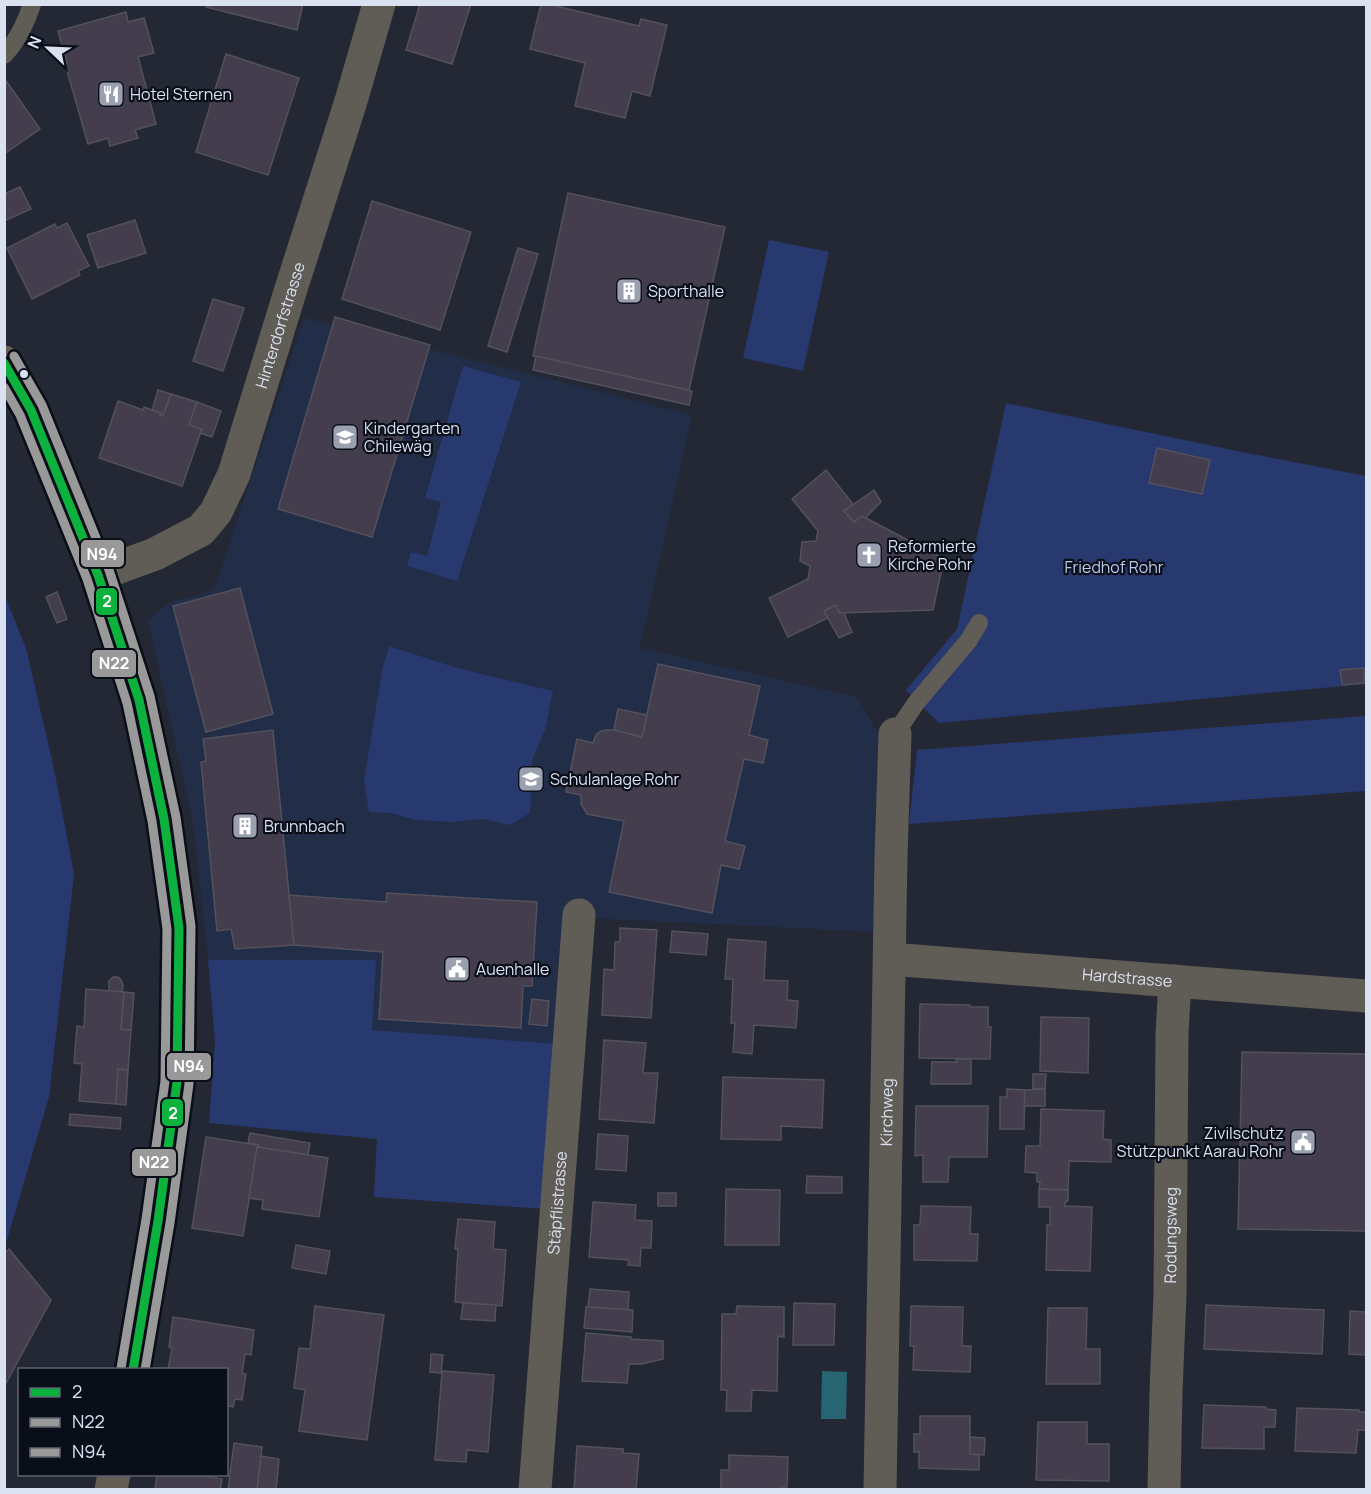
<svg xmlns="http://www.w3.org/2000/svg" width="1371" height="1494" font-family="Manrope,sans-serif">
<style>
.built{fill:#222d48}
.green{fill:#27396e}
.water{fill:#276572}
.building{fill:#433d4e;stroke:#52515c;stroke-width:1.5}
.lines{fill:none;stroke-linecap:round;stroke-linejoin:round}
.lane{stroke:#605c56;stroke-width:18}
.street{stroke:#605c56;stroke-width:33}
.primary{stroke:#645e55;stroke-width:33}
.bus-1-casing{stroke:#0a0e19;stroke-width:14}
.bus-2-casing{stroke:#0a0e19;stroke-width:14}
.bus-3-casing{stroke:#0a0e19;stroke-width:14}
.bus-1{stroke:#0db23e;stroke-width:9}
.bus-2{stroke:#999;stroke-width:9}
.bus-3{stroke:#999;stroke-width:9}
.bus-dot{fill:#dae1f1;stroke:#0a0e19;stroke-width:2}
.labels{text-anchor:middle;stroke-width:4.5;stroke-linejoin:round;paint-order:stroke}
.poi-label{font-size:16px;fill:#dae1f1;stroke:#0a0e19;text-anchor:start}
.street-label{font-size:16px;fill:#dae1f1;stroke:#0a0e19}
.park-label{font-size:16px;fill:#bacaf2;stroke:#0a0e19}
.line-badge{stroke:#0a0e19;stroke-width:2}
.badge-label{font-size:16px;text-anchor:middle;font-weight:bold;fill:#fff}
</style>
<rect width="100%" height="100%" fill="#232834"/>
<path class="built" d="M304 318 692 415 640 648 857 697 879 735 877 932 567 917 557 1044 374 1197 377 1139 209 1123 215 1041 208 960 193 822 148 620 170 602 214 590Z"/>
<g class="green">
<path d="M769 240 829 252 803 371 743 358Z"/>
<path d="M463 366 521 382 457 581 407 566 411 552 427 556 441 502 425 498Z"/>
<path d="M1006 403 1242 452 1366 476V684L939 723 906 690 957 629Z"/>
<path d="M4 594 26 648 54 769 74 874 49 1097 7 1240 5 1243Z"/>
<path d="M389 646 457 668 553 691 545 730 532 760 530 813 510 825 483 819 452 822 416 820 391 813 369 812 364 781 382 670Z"/>
<path d="M1366 716V791L909 824 917 750Z"/>
<path d="M208 960H376L372 1030 557 1044 545 1209 374 1197 377 1139 209 1123 215 1041Z"/>
</g>
<path class="water" d="M822 1371 847 1372 846 1419H821Z"/>
<g class="building">
<path d="M206 4H303L297 30 206 7Z"/>
<path d="M420 4H471L452 64 406 50Z"/>
<path d="M541 4H548L639 26 641 19 667 25 650 96 632 91 625 118 575 106 585 63 530 49Z"/>
<path d="M126 12 128 22 144 18 154 53 138 57 156 124 135 130 138 138 110 146 108 138 88 144 65 64 67 63 58 31Z"/>
<path d="M226 54 299 78 268 175 196 152Z"/>
<path d="M4 78 40 129 4 154Z"/>
<path d="M20 187 31 209 4 221V194Z"/>
<path d="M568 193 725 227 689 390 533 356Z"/>
<path d="M372 201 471 232 440 330 342 299Z"/>
<path d="M135 220 146 253 98 268 87 235Z"/>
<path d="M67 223 89 266 78 271 80 275 32 299 7 248 55 224 57 228Z"/>
<path d="M518 248 538 254 507 352 488 346Z"/>
<path d="M213 299 244 308 223 371 193 361Z"/>
<path d="M335 317 430 345 372 537 278 509Z"/>
<path d="M536 356 692 391 689 405 533 370Z"/>
<path d="M158 390 171 394 163 416 160 415 161 413 152 410Z"/>
<path d="M171 394 197 402 189 425 202 429 182 486 99 458 118 401 143 410 144 407 152 410 161 413 160 415 163 416Z"/>
<path d="M197 402 221 411 212 437 200 433 202 429 189 425Z"/>
<path d="M1157 448 1210 460 1202 494 1149 483Z"/>
<path d="M826 470 853 504 844 511 854 522 862 516 944 559 933 610 839 613 836 605 824 611 828 618 788 637 769 598 808 579 810 566 800 561 802 542 816 541 818 531 792 499Z"/>
<path d="M874 490 881 502 865 518 862 516 854 522 844 511Z"/>
<path d="M240 588 273 714 206 732 173 606Z"/>
<path d="M57 592 67 619 57 623 46 597Z"/>
<path d="M836 605 839 613H844L852 632 839 638 824 611Z"/>
<path d="M658 664 760 686 749 735 768 740 763 763 744 759 725 841 745 846 739 869 721 865 712 913 609 892 624 821 587 814 581 804V795L566 792 577 739 593 743 596 735 601 731 607 730H614L642 737Z"/>
<path d="M1364 668V683L1342 685 1340 670Z"/>
<path d="M618 709 647 715 642 737 614 730Z"/>
<path d="M273 730 294 945 235 949 231 929 217 931 201 762 206 761 203 739Z"/>
<path d="M387 893 537 902 532 986H523L521 1028 379 1019 383 952 294 945 289 895 386 902Z"/>
<path d="M620 928 657 930 651 1018 602 1015 604 969 614 970 615 942H620Z"/>
<path d="M672 931 708 934 706 955 670 952Z"/>
<path d="M728 939 766 942 764 980 788 981 787 1000 798 1001 796 1028 754 1025 752 1054 733 1052 735 1023H731L733 979H725Z"/>
<path d="M113 977H118L121 980 123 985 122 992 109 991V981Z"/>
<path d="M86 989 124 992 121 1029 131 1030 128 1070 118 1069 116 1104 79 1101 82 1064 74 1063 77 1026 84 1027Z"/>
<path d="M124 992 134 993 131 1030 121 1029Z"/>
<path d="M532 999 549 1001 547 1026 529 1024Z"/>
<path d="M920 1004 970 1005V1007H988V1027H991L990 1059 919 1058Z"/>
<path d="M1041 1017 1089 1018 1088 1073 1040 1071Z"/>
<path d="M604 1040 646 1043 643 1073H658L654 1123 599 1119Z"/>
<path d="M1242 1052 1366 1054V1231L1238 1229Z"/>
<path d="M956 1059H971V1084H931L932 1062H957Z"/>
<path d="M118 1069 128 1070 126 1105 116 1104Z"/>
<path d="M1033 1074H1046L1045 1089H1033Z"/>
<path d="M723 1077 824 1080 822 1128 781 1126V1140L721 1139Z"/>
<path d="M1007 1089 1025 1090 1024 1129H1000V1097H1007Z"/>
<path d="M1045 1089V1106H1024L1025 1090Z"/>
<path d="M916 1106H988L987 1157H949L948 1182H923V1155L915 1156Z"/>
<path d="M1041 1109 1104 1111 1103 1139 1111 1140V1162L1069 1161 1068 1190 1039 1189 1040 1182H1037V1173L1025 1172 1026 1146H1040Z"/>
<path d="M70 1114 121 1118 120 1129 69 1125Z"/>
<path d="M250 1133 310 1143 308 1155 257 1147 258 1145 248 1143Z"/>
<path d="M598 1134 628 1136 626 1171 596 1169Z"/>
<path d="M206 1137 258 1145 243 1236 192 1228Z"/>
<path d="M257 1147 328 1158 319 1217 262 1209 263 1200 249 1198Z"/>
<path d="M807 1176 842 1177V1193H806Z"/>
<path d="M726 1189 780 1190 779 1245H725Z"/>
<path d="M1039 1189 1068 1190V1201L1065 1202V1206L1092 1207 1090 1271 1046 1270 1047 1225H1050V1207H1039Z"/>
<rect x="658" y="1193" width="18" height="13"/>
<path d="M593 1202 636 1205 635 1220 652 1221 651 1248H641L640 1266 628 1265 629 1260 589 1257Z"/>
<path d="M921 1206 971 1207 970 1234H978L977 1261 914 1260V1225H920Z"/>
<path d="M458 1219 495 1222 493 1249 506 1250 502 1306 455 1302 458 1249H455Z"/>
<path d="M296 1245 330 1251 326 1274 292 1268Z"/>
<path d="M9 1249 51 1300 4 1387V1254Z"/>
<path d="M590 1289 629 1292 628 1310 588 1307Z"/>
<path d="M463 1303 496 1305 495 1321 461 1319Z"/>
<path d="M794 1303 835 1304 834 1345H793Z"/>
<path d="M1206 1305 1324 1310 1322 1354 1204 1349Z"/>
<path d="M315 1306 384 1315 367 1440 299 1431 305 1390 294 1388 299 1348 310 1349Z"/>
<path d="M737 1306 784 1307V1337L778 1336 777 1391 752 1390 751 1411H726L727 1390H721L722 1314H736Z"/>
<path d="M911 1306 963 1307 962 1346H971L970 1372 913 1370 914 1346H910Z"/>
<path d="M586 1307 633 1310 632 1332 584 1328Z"/>
<path d="M1048 1308H1087L1086 1349H1100V1384H1046Z"/>
<path d="M1350 1311 1366 1312V1355L1349 1354Z"/>
<path d="M173 1317 254 1330 251 1355 245 1354 242 1373 246 1374 242 1400 235 1399 233 1407 226 1405V1370H168L172 1348 169 1347Z"/>
<path d="M586 1333 631 1337V1339L663 1341V1359L642 1364H629L627 1383 582 1381Z"/>
<path d="M431 1354 443 1355 441 1373 430 1372Z"/>
<path d="M442 1371 494 1375 488 1452 467 1450 466 1462 435 1460Z"/>
<path d="M1204 1405 1266 1407V1409L1276 1410 1275 1427H1264V1449L1202 1448Z"/>
<path d="M1297 1408 1359 1410V1412H1366V1430H1358L1356 1453 1295 1451Z"/>
<path d="M920 1416H970V1454L979 1455V1470L919 1468V1452H914V1434H920Z"/>
<path d="M1038 1422H1087V1444H1109V1481L1036 1480Z"/>
<path d="M970 1437 985 1438 984 1455 970 1454Z"/>
<path d="M234 1443 262 1447 257 1490H228Z"/>
<path d="M577 1446 623 1449V1453L639 1454 636 1490H574Z"/>
<path d="M729 1455 788 1457 787 1487H781V1490H721V1470H729Z"/>
<path d="M261 1456 279 1459 276 1490H257Z"/>
<path d="M157 1474H193L222 1479 220 1490H155Z"/>
</g>
<g class="lines">
<g class="lane">
<path d="M4 55C18 40 26 23 32 4"/>
<path d="M895 734 916 703 969 640 979 623"/>
</g>
<g class="street">
<path id="s1" d="M98 575 155 554 201 530 216 512 234 474 290 292 351 101 379 4"/>
<path id="s2" d="M890 959 1366 996"/>
<path id="s3" d="M535 1490 579 915"/>
<path id="s4" d="M880 1490 891 857 895 734"/>
<path id="s5" d="M1164 1490 1166 1392 1170 1294 1172 1034 1175 981"/>
</g>
<g class="primary">
<path d="M4 362 31 410 98 575 139 700 152 758 164 819 179 928 177 1082 158 1221 133 1370"/>
<path d="M111 1490 114 1474"/>
</g>
<defs>
<path id="bus-1" d="M4 363 31 410 98 575 139 700 164 819 179 928 177 1082 158 1221 133 1370"/>
<path id="bus-2" d="M4 387 20 415 87 579 127 703 152 821 167 929 165 1081 146 1219 121 1368"/>
<path id="bus-3" d="M14 356 42 405 109 570 150 696 176 817 191 926 189 1084 170 1223 145 1370"/>
</defs>
<use href="#bus-1" class="bus-1-casing"/>
<use href="#bus-2" class="bus-2-casing"/>
<use href="#bus-3" class="bus-3-casing"/>
<use href="#bus-1" class="bus-1"/>
<use href="#bus-2" class="bus-2"/>
<use href="#bus-3" class="bus-3"/>
</g>
<defs>
<symbol id="restaurant-square" viewBox="-11 -11 22 22"><rect x="-9" y="-9" width="18" height="18" rx="4" fill="#9aa0af" stroke="#0a0e19"/><path d="M-5-6h1v4h1v-4h1v4h1v-4h1v5L-1.5 .5V6h-2V.5L-5-1ZM5-6V6H3V1.5H1.5Q1.5-4 5-6Z" fill="#fff"/></symbol>
<symbol id="building-square" viewBox="-11 -11 22 22"><rect x="-9" y="-9" width="18" height="18" rx="4" fill="#9aa0af" stroke="#0a0e19"/><path d="M-4-6H4V6H1V3H-1V6H-4ZM-2.5-4.3h1.7v1.8h-1.7ZM.8-4.3h1.7v1.8H.8ZM-2.5-1h1.7V.8h-1.7ZM.8-1h1.7V.8H.8Z" fill="#fff"/></symbol>
<symbol id="school-square" viewBox="-11 -11 22 22"><rect x="-9" y="-9" width="18" height="18" rx="4" fill="#9aa0af" stroke="#0a0e19"/><path d="M0-5L7-2L0 1L-7-2ZM-4 1L0 2.5L4 1V4Q0 6-4 4Z" fill="#fff"/></symbol>
<symbol id="church-square" viewBox="-11 -11 22 22"><rect x="-9" y="-9" width="18" height="18" rx="4" fill="#9aa0af" stroke="#0a0e19"/><path d="M-1.2-6h2.4v3.5h3.3v2.4h-3.3V6h-2.4V-.1h-3.3v-2.4h3.3Z" fill="#fff"/></symbol>
<symbol id="civic-square" viewBox="-11 -11 22 22"><rect x="-9" y="-9" width="18" height="18" rx="4" fill="#9aa0af" stroke="#0a0e19"/><path d="M-.6-6.5H3V-4.5H.6V-3L4-1V1h2V6H-6V1h2V-1L-.6-3ZM-1.2 2.5V6h2.4V2.5Z" fill="#fff"/></symbol>
</defs>
<g fill-rule="evenodd">
<use href="#restaurant-square" x="96" y="79" width="30" height="30"/>
<use href="#building-square" x="614" y="276" width="30" height="30"/>
<use href="#school-square" x="330" y="422" width="30" height="30"/>
<use href="#church-square" x="854" y="540" width="30" height="30"/>
<use href="#school-square" x="516" y="764" width="30" height="30"/>
<use href="#building-square" x="230" y="811" width="30" height="30"/>
<use href="#civic-square" x="442" y="954" width="30" height="30"/>
<use href="#civic-square" x="1288" y="1127" width="30" height="30"/>
</g>
<circle class="bus-dot" cx="24" cy="374" r="5"/>
<g class="labels">
<g class="poi-label">
<text x="130" y="100">Hotel Sternen</text>
<text x="648" y="297">Sporthalle</text>
<text x="364" y="434">Kindergarten<tspan x="364" dy="18">Chilewäg</tspan></text>
<text x="888" y="552">Reformierte<tspan x="888" dy="18">Kirche Rohr</tspan></text>
<text x="550" y="785">Schulanlage Rohr</text>
<text x="264" y="832">Brunnbach</text>
<text x="476" y="975">Auenhalle</text>
<text x="1284" y="1139" text-anchor="end">Zivilschutz<tspan x="1284" dy="18">Stützpunkt Aarau Rohr</tspan></text>
</g>
<g class="street-label">
<text dy="6" stroke="none"><textPath href="#s1" startOffset="334">Hinterdorfstrasse</textPath></text>
<text dy="6" stroke="none"><textPath href="#s2" startOffset="238">Hardstrasse</textPath></text>
<text dy="6" stroke="none"><textPath href="#s4" startOffset="378">Kirchweg</textPath></text>
<text dy="6" stroke="none"><textPath href="#s3" startOffset="288">Stäpflistrasse</textPath></text>
<text dy="6" stroke="none"><textPath href="#s5" startOffset="255">Rodungsweg</textPath></text>
</g>
<g class="park-label">
<text x="1114" y="573">Friedhof Rohr</text>
</g>
</g>
<g class="line-badge">
<rect x="80" y="539" width="45" height="29" rx="6" fill="#999"/>
<rect x="95" y="587" width="23" height="29" rx="6" fill="#0db23e"/>
<rect x="91" y="649" width="46" height="29" rx="6" fill="#999"/>
<rect x="166" y="1052" width="46" height="29" rx="6" fill="#999"/>
<rect x="161" y="1098" width="23" height="29" rx="6" fill="#0db23e"/>
<rect x="131" y="1148" width="46" height="29" rx="6" fill="#999"/>
</g>
<g class="badge-label">
<text x="102" y="560">N94</text>
<text x="107" y="607">2</text>
<text x="114" y="669">N22</text>
<text x="189" y="1072">N94</text>
<text x="173" y="1119">2</text>
<text x="154" y="1168">N22</text>
</g>
<rect width="1371" height="1494" fill="none" stroke="#dae1f1" stroke-width="12"/>
<rect x="18" y="1368" width="210" height="108" fill="#0a0e19" stroke="#5d626f" stroke-width="1.5"/>
<rect x="30" y="1388" width="30" height="9" fill="#0db23e" stroke="#5d626f" stroke-width="1.5"/>
<text x="72" y="1398" font-size="18" fill="#dae1f1">2</text>
<rect x="30" y="1418" width="30" height="9" fill="#999999" stroke="#5d626f" stroke-width="1.5"/>
<text x="72" y="1428" font-size="18" fill="#dae1f1">N22</text>
<rect x="30" y="1448" width="30" height="9" fill="#999999" stroke="#5d626f" stroke-width="1.5"/>
<text x="72" y="1458" font-size="18" fill="#dae1f1">N94</text>
<g transform="translate(48 48) rotate(293)" stroke="#0a0e19" stroke-width="4.5" paint-order="stroke">
<path d="M0-4.5L10 22L0 15L-10 22Z" fill="#dae1f1"/>
<text y="-9" font-size="16" font-weight="bold" text-anchor="middle" fill="#dae1f1">N</text>
</g>
</svg>
